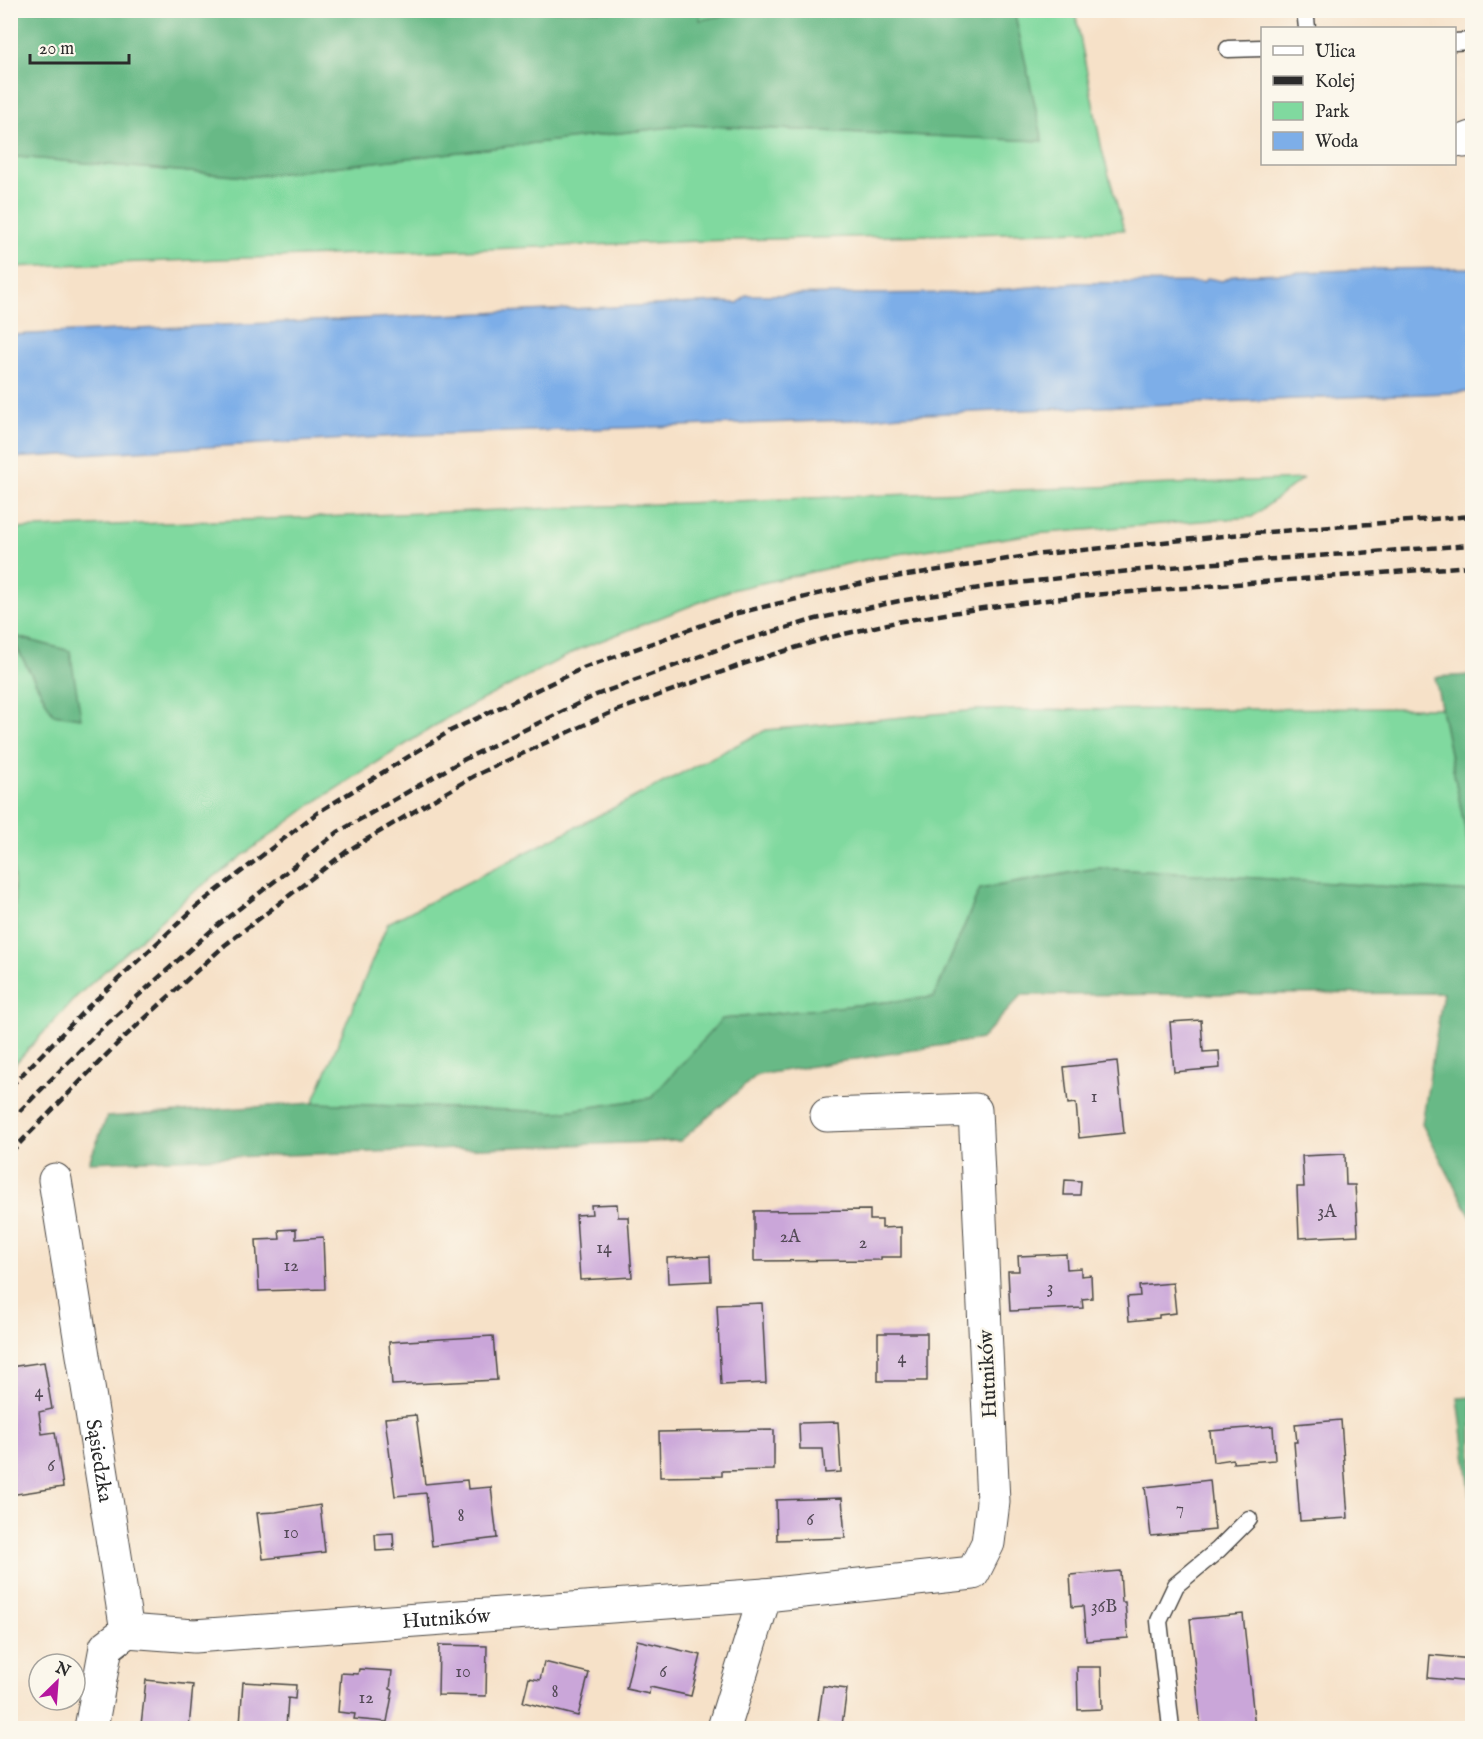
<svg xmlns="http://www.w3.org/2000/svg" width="1483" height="1739" font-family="'IM FELL English',serif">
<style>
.green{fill:#80d99f;stroke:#568265;stroke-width:1.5}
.forest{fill:#68b986;stroke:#4a7258;stroke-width:1.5}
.water{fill:#7daee8;stroke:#546c8a;stroke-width:1.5}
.building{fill:#caa6d9}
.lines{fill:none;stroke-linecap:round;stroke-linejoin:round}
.lane-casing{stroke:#494643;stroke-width:19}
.street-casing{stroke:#494643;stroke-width:35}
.lane{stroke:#fff;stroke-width:16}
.street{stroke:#fff;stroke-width:33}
.rail{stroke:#2b2b2b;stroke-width:4.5;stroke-dasharray:9 4.5;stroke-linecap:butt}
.labels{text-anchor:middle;stroke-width:5;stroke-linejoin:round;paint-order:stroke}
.number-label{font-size:18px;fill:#534a56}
.street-label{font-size:21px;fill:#2b2b2b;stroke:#fbf7ec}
</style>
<rect width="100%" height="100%" fill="#fbf7ec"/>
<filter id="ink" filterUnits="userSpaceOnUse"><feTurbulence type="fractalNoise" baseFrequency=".0167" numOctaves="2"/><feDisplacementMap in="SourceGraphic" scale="12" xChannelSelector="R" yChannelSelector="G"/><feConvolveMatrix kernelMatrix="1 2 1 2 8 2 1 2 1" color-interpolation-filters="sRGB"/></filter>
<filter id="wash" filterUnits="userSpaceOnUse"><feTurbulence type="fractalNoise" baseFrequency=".008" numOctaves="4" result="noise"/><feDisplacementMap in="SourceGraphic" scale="24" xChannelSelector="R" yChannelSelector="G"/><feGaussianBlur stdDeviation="1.35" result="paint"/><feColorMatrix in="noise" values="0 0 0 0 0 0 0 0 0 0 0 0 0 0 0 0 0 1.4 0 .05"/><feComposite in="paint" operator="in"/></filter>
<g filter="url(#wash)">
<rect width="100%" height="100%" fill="#f6e1c8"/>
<g class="green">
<path d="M1014 10 1075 11 1102 150 1124 230 698 241 11 267V158L18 157 247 177 687 125 1042 141Z"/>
<path d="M701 11H752L699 21Z"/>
<path d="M1302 479 1252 517 1033 534 878 557 731 590 580 649 447 718 315 802 187 897 77 996 11 1068 10 967 16 929 10 800V636L53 714 70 651 11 635V529Z"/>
<path d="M1441 708 1472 864V892L1097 868 980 889 934 997 723 1019 651 1098 559 1112 313 1103 388 923 766 730 977 710Z"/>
</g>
<g class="forest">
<path d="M11 10 701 11 700 20 752 10 1014 11 1043 141 687 125 247 177 18 157 11 158Z"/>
<path d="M10 635 70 651 81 718 53 714Z"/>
<path d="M1472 675V864L1435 677Z"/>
<path d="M1098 868 1472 892V1219L1422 1124 1443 993 1022 995 981 1039 757 1075 680 1141 89 1162 107 1117 313 1103 559 1112 651 1098 722 1019 934 997 980 889Z"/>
<path d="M1472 1397V1508L1458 1398Z"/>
</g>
<path class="water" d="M1472 268V392L900 415 850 420 418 435 11 458V335L720 302 738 303 747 295 963 293 1076 283 1203 282 1208 278 1222 281 1234 275 1375 269Z"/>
<g id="blocks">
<g class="building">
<path d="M1201 1020 1203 1052 1219 1051 1220 1068 1174 1072 1170 1022Z"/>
<path d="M1117 1061 1124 1133 1079 1138 1076 1103 1068 1104 1064 1067Z"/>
<path d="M1345 1154 1346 1185H1355L1358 1235 1299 1238 1297 1187H1304L1302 1156Z"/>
<path d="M1065 1180 1081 1181 1080 1195H1064Z"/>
<path d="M617 1204 618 1217H628L632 1277 580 1280 576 1215 592 1214 591 1205Z"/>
<path d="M870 1210V1220H882V1228L901 1227V1257H881V1260L754 1261V1211Z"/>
<path d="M296 1229V1239L323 1237 325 1289 259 1291 256 1240 280 1239 279 1230Z"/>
<path d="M1066 1254 1067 1269 1081 1268V1276L1091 1275 1092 1298 1082 1299 1083 1308 1010 1311 1008 1271H1019L1018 1256Z"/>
<path d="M710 1256 711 1281 668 1283 667 1258Z"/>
<path d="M1173 1283 1176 1313 1159 1315V1318L1129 1321 1127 1297 1140 1296 1139 1286Z"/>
<path d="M762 1303 766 1383 721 1385 717 1305Z"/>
<rect x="878" y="1333" width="49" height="48"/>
<path d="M493 1336 497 1380 392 1385 389 1342Z"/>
<path d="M44 1362 52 1409 39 1412 42 1434 55 1432 63 1487 10 1495V1367Z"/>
<path d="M416 1415 425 1484 467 1480 468 1489 491 1487 497 1538 432 1546 426 1493 395 1496 385 1418Z"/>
<path d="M1341 1420 1348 1518 1300 1521 1294 1442H1297L1295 1424Z"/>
<path d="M838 1422 841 1472 825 1473 823 1449H800L799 1423Z"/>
<path d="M1273 1426 1275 1460 1233 1463V1459L1213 1462 1210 1431Z"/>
<path d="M774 1430V1470L722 1471V1476L660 1477 659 1432Z"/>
<path d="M1210 1480 1215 1530 1151 1536 1145 1487Z"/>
<path d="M842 1498 845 1538 777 1540 776 1500Z"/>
<path d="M320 1505 325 1552 263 1559 257 1513 276 1512Z"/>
<path d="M393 1533 394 1550 376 1551 375 1534Z"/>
<path d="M1120 1571 1122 1602H1125L1128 1638 1086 1641 1083 1606 1072 1607 1070 1575Z"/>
<path d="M1243 1614 1255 1728H1201L1190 1619Z"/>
<path d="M637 1640 701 1655 691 1696 650 1687 649 1694 626 1689Z"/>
<path d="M439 1645 487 1646 486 1696 438 1695Z"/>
<path d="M1430 1655 1472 1659V1682L1428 1678Z"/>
<path d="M544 1662 589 1673 578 1716 523 1702 529 1678 540 1680Z"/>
<path d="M1077 1667H1101L1102 1709 1078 1710Z"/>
<path d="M359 1669 392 1671 390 1689 393 1690 387 1722 354 1719 355 1714 338 1712 341 1673 358 1674Z"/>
<path d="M146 1680 193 1685 189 1728 141 1725Z"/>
<path d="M243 1682 296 1685 295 1699 288 1698 286 1727 240 1724Z"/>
<path d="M823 1686 847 1689 842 1725 818 1722Z"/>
</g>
</g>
</g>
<g filter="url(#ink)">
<use href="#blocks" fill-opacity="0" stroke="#494643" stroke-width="1.5"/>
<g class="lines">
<defs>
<g id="lane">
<path d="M1305 10 1307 28"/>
<path d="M1454 42 1472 41"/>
<path d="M1228 49 1262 48"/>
<path d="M1171 1728 1159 1621 1176 1585 1218 1550 1249 1519"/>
</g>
<g id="street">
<path d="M1464 141 1472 138"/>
<path id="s1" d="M55 1180 127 1631 106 1647 91 1728"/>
<path id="s2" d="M127 1631 194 1636 765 1595"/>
<path d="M724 1728 765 1595 973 1573 988 1543 993 1502 975 1110 827 1115"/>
</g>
</defs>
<use href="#lane" class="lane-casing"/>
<use href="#street" class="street-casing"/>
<use href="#lane" class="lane"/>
<use href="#street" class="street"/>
<g class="rail">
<path d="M10 1087 87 1008 197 906 317 813 450 731 583 668 730 615 876 580 1033 555 1243 534 1472 516"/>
<path d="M10 1121 101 1029 213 929 338 832 465 759 596 695 738 642 816 619 899 601 992 586 1078 576 1203 564 1472 545"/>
<path d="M10 1153 118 1043 225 945 347 851 474 776 608 714 746 663 827 638 896 622 983 608 1079 596 1472 566"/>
</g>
</g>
</g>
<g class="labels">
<g class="number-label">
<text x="1094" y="1102">1</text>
<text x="1327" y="1217">3A</text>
<text x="790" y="1242">2A</text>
<text x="863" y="1248">2</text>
<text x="604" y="1253">14</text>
<text x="291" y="1271">12</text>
<text x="1050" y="1293">3</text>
<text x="902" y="1363">4</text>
<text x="39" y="1397">4</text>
<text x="51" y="1471">6</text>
<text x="1180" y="1514">7</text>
<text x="461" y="1521">8</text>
<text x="810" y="1525">6</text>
<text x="291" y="1538">10</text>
<text x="1104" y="1612">36B</text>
<text x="463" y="1677">10</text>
<text x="663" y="1677">6</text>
<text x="555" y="1697">8</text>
<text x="366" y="1703">12</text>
</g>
<g class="street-label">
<text transform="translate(987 1374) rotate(-93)" y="7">Hutników</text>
<text dy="7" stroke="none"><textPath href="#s1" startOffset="284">Sąsiedzka</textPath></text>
<text dy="7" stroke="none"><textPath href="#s2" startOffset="320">Hutników</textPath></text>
</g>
</g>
<rect width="1483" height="1739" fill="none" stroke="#fbf7ec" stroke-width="36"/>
<rect x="1261" y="27" width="195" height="138" fill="#fbf7ec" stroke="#a8a59f" stroke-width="1.5"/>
<rect x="1273" y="46" width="30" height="9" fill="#ffffff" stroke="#a8a59f" stroke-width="1.5"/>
<text x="1315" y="57" font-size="18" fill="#2b2b2b">Ulica</text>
<rect x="1273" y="76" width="30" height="9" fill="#2b2b2b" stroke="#a8a59f" stroke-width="1.5"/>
<text x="1315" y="87" font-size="18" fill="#2b2b2b">Kolej</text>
<rect x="1273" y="102" width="30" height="18" fill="#80d99f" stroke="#a8a59f" stroke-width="1.5"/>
<text x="1315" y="117" font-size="18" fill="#2b2b2b">Park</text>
<rect x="1273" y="132" width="30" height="18" fill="#7daee8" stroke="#a8a59f" stroke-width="1.5"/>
<text x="1315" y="147" font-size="18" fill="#2b2b2b">Woda</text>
<g transform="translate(57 1682) rotate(25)"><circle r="28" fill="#fbf7ec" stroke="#a8a59f" stroke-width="1.5"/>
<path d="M0-4.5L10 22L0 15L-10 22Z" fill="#b5179e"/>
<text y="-9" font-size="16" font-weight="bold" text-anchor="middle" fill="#2b2b2b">N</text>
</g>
<path d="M30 54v9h99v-9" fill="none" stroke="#2b2b2b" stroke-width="3"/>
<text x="39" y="54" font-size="18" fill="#2b2b2b" stroke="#fbf7ec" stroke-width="4.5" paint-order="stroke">20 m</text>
</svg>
